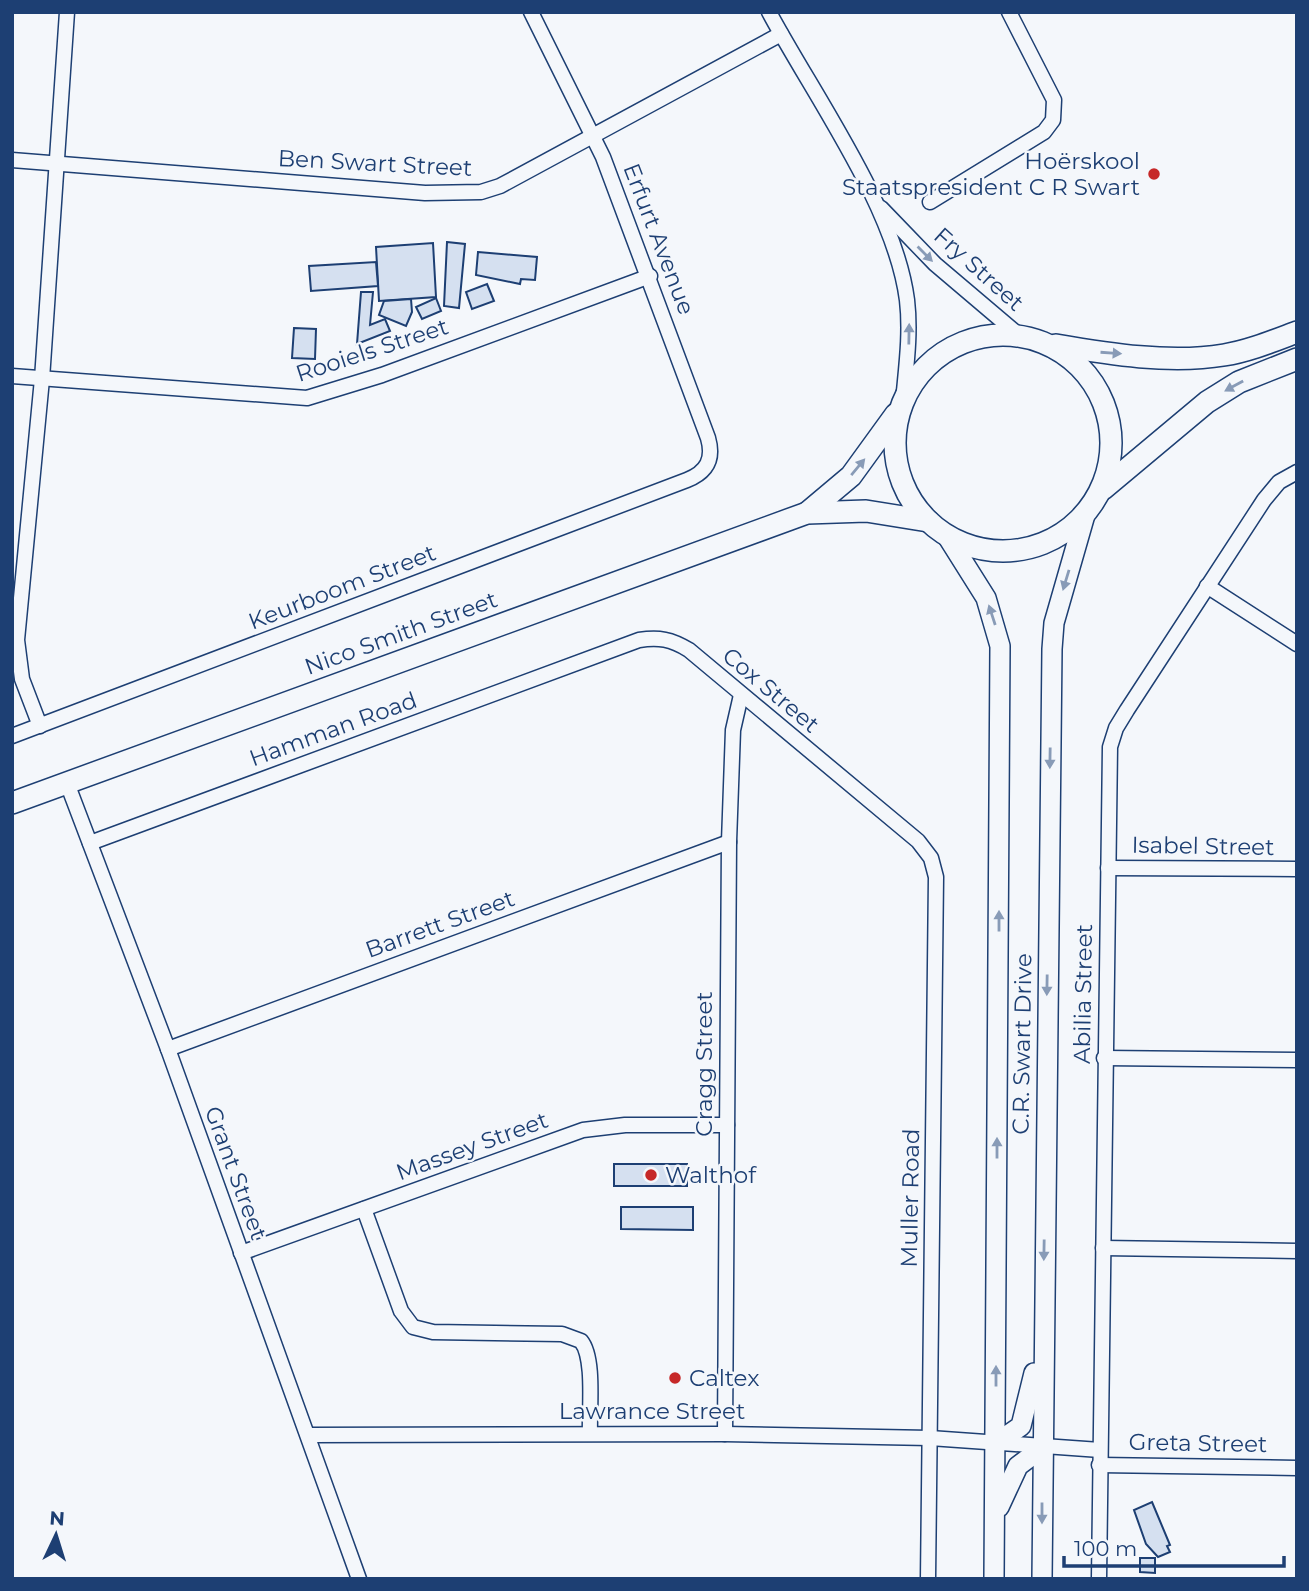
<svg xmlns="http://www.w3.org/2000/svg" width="1309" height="1591" font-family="Montserrat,sans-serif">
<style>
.building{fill:#d5e0f0;stroke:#1d3f73;stroke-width:2}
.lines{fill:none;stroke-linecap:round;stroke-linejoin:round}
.street-casing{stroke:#1d3f73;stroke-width:17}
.secondary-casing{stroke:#1d3f73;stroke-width:22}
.primary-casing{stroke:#1d3f73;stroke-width:24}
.street{stroke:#f4f7fb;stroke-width:14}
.secondary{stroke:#f4f7fb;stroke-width:19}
.primary{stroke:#f4f7fb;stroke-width:21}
.oneway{fill:#889bb7}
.poi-dot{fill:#c62828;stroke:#f4f7fb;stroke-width:2.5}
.labels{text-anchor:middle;stroke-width:5;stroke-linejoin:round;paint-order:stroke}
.poi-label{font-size:23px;fill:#1d3f73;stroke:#f4f7fb;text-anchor:start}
.street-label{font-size:23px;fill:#1d3f73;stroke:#f4f7fb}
</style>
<rect width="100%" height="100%" fill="#f4f7fb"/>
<g class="building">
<path d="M447 242 465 244 459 308 444 306Z"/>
<path d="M433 243 436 297 379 301 376 247Z"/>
<path d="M478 252 537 257 535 280 521 279 520 284 476 275Z"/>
<path d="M376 262 378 286 311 291 309 266Z"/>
<path d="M487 284 494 301 472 309 466 292Z"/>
<path d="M361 292H373L370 325 385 319 390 331 357 344Z"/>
<path d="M436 298 441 311 422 319 416 307Z"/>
<path d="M411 299 412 312 406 326 379 315 384 301Z"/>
<path d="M294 328 316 329 315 359 292 358Z"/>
<rect x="614" y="1164" width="73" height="22"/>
<path d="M621 1207H693V1230L621 1229Z"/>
<path d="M1152 1502 1170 1545 1167 1546 1170 1552 1158 1557 1146 1544 1134 1510Z"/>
<path d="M1140 1558H1155V1573L1140 1572Z"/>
</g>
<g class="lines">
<defs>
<g id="street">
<path d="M769 12C814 96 895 207 907 300 911 334 906 368 903 402"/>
<path d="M12 160 425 193 481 192 500 186 781 34"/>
<path d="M930 202 1044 132 1053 120 1054 100 1009 12"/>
<path d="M881 208 935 264 1021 337"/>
<path d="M12 376 307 398 382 375 650 276"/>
<path d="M1207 586 1297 644"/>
<path d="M40 726 22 679 17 640 42 379 67 12"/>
<path d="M12 736 687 480C707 472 714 459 708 438L603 157 531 12"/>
<path d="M67 783 168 1049 359 1579"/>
<path d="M90 843 639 640C659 637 671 639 689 650L918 841 931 858 936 877 928 1579"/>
<path d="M1108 868 1297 869"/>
<path d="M168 1049 729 842"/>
<path d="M1104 1058 1297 1060"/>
<path d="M364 1209 401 1311 413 1327 433 1332 562 1334 581 1341C595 1358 589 1410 590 1433"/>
<path d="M1103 1248 1297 1251"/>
<path d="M241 1253 583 1130 625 1125H727"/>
<path d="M725 1434 729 842 733 730 741 695"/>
<path d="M308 1435 725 1434 930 1438 1100 1450"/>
<path d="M1099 1465 1297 1468"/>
<path d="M1099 1579 1110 747 1116 728 1127 710 1264 500 1279 482 1297 472"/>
</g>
<g id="secondary">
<path d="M947 536 986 598 1000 646 994 1579"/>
<path d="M995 1444 1021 1426 1034 1373"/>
<path d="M999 1507 1018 1466 1042 1448"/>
<path d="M1042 1579 1052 649 1054 623 1085 515"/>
</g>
<g id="primary">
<circle cx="1003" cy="443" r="108"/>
<path d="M1056 345C1109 354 1170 364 1224 355 1249 351 1273 341 1297 332"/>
<path d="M1103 489 1207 402 1239 382 1297 359"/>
<path d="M807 513 851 476 896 414"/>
<path d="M12 803 807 513 866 511 928 521"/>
</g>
</defs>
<use href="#street" class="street-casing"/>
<use href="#secondary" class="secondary-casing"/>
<use href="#primary" class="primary-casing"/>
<use href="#street" class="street"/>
<use href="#secondary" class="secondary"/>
<use href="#primary" class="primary"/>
</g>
<defs><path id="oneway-solid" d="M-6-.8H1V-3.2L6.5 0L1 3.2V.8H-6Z" transform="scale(1.75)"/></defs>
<g class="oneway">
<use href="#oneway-solid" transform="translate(925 254) rotate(45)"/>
<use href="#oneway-solid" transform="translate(909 334) rotate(-89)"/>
<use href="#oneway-solid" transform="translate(1111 353) rotate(4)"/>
<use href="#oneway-solid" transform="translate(1234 386) rotate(151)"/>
<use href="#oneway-solid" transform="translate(858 467) rotate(-50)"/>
<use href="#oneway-solid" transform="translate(1066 580) rotate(107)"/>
<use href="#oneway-solid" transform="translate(992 615) rotate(-108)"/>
<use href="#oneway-solid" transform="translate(1050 758) rotate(91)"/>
<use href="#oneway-solid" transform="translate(999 921) rotate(-90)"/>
<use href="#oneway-solid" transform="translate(1047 985) rotate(91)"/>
<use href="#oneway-solid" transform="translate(997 1148) rotate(-90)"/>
<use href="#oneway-solid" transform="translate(1044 1250) rotate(91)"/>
<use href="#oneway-solid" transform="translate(996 1376) rotate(-90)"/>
<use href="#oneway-solid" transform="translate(1042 1513) rotate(90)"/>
</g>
<g class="poi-dot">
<circle cx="1154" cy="174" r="7"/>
<circle cx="651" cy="1175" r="7"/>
<circle cx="675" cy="1378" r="7"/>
</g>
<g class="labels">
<g class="poi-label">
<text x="1140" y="169" text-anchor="end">Hoërskool<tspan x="1140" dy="26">Staatspresident C R Swart</tspan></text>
<text x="665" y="1183">Walthof</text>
<text x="689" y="1386">Caltex</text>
</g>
<g class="street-label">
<text transform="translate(375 163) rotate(3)" y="8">Ben Swart Street</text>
<text transform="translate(659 239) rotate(69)" y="8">Erfurt Avenue</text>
<text transform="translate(979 269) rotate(42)" y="8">Fry Street</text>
<text transform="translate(372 350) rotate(-18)" y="8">Rooiels Street</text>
<text transform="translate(342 587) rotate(-21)" y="8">Keurboom Street</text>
<text transform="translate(401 633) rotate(-20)" y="8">Nico Smith Street</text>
<text transform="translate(771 690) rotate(40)" y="8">Cox Street</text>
<text transform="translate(333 729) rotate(-20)" y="8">Hamman Road</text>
<text transform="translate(1203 846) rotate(1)" y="8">Isabel Street</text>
<text transform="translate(440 924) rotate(-20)" y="8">Barrett Street</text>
<text transform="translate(1083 994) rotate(-89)" y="8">Abilia Street</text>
<text transform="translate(1022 1044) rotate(-89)" y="8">C.R. Swart Drive</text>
<text transform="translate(704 1064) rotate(-90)" y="8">Cragg Street</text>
<text transform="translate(472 1146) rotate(-20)" y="8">Massey Street</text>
<text transform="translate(236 1173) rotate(70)" y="8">Grant Street</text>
<text transform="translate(910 1198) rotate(-89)" y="8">Muller Road</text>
<text x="652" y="1419">Lawrance Street</text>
<text transform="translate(1198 1443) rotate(1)" y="8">Greta Street</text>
</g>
</g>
<rect width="1309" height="1591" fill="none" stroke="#1d3f73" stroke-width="28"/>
<g transform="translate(56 1535) rotate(4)" stroke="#f4f7fb" stroke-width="5" paint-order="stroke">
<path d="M0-5L12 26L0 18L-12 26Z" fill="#1d3f73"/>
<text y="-10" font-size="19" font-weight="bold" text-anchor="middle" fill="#1d3f73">N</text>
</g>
<path d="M1064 1556v10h220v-10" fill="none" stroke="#1d3f73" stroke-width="3.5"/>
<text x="1074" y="1556" font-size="21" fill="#1d3f73" stroke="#f4f7fb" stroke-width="5" paint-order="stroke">100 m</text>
</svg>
